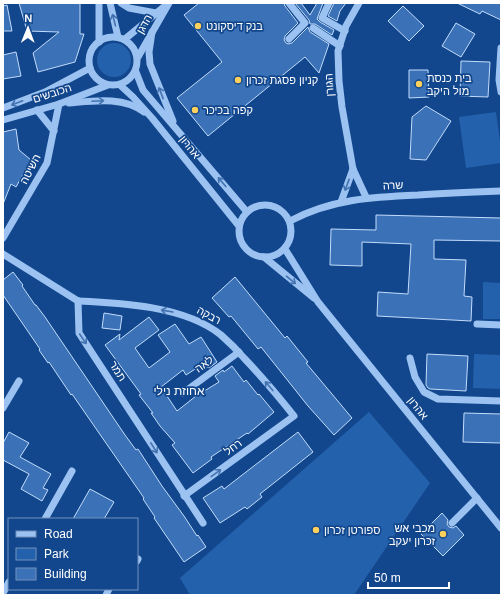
<svg xmlns="http://www.w3.org/2000/svg" width="504" height="598" font-family="Helvetica,'Noto Sans Hebrew',sans-serif">
<style>
.green{fill:#2461ac}
.building{fill:#3b71b6;stroke:#c2dcfc}
.lines{fill:none;stroke-linecap:round;stroke-linejoin:round}
.minor{stroke:#9bc2f1;stroke-width:7}
.oneway{stroke:#4272b0}
.poi-dot{fill:#ffd05b;stroke:#12478d;stroke-width:1.5}
.labels{text-anchor:middle;stroke-width:3.5;stroke-linejoin:round;paint-order:stroke}
.street-label{font-size:11px;fill:#fff;stroke:#12478d}
.poi-label{font-size:11px;fill:#fff;stroke:#12478d;text-anchor:start}
.neighbourhood-label{font-size:12px;fill:#fff;stroke:#12478d}
</style>
<rect width="100%" height="100%" fill="#12478d"/>
<g class="green">
<circle cx="114" cy="60" r="17"/>
<path d="M496 112 501 149V163L466 168 459 117Z"/>
<path d="M483 282 501 283V319H483Z"/>
<path d="M474 354 501 355V389L473 388Z"/>
<path d="M369 412 430 483 354 595H190L180 578Z"/>
</g>
<g class="building">
<path d="M19 3H80V34H84L75 62 38 72 33 53 59 32 27 31Z"/>
<path d="M199 3H284L285 6 298 23 285 36 284 40 286 43 288 44 292 43 308 27 310 32 329 44 319 73 305 57 208 136 177 98 222 62 184 15Z"/>
<path d="M295 3H301L310 15 317 3H323L317 19 320 22 334 30 332 35 315 24H310L309 20Z"/>
<path d="M334 3H346L340 11 337 21 328 16Z"/>
<path d="M457 3H501V20L482 11 480 14Z"/>
<path d="M7 5 12 31H3V6Z"/>
<path d="M403 6 424 26 409 41 388 21Z"/>
<path d="M456 23 475 34 461 57 442 46Z"/>
<path d="M16 52 21 76 3 79V55Z"/>
<path d="M461 61 490 62 488 97 460 96Z"/>
<path d="M409 70H428L429 97 409 98Z"/>
<path d="M426 106 451 121 426 160 410 159 412 117Z"/>
<path d="M16 129 19 150 31 160 16 187 11 184 3 204V132Z"/>
<path d="M376 215 501 218V241L434 240V259L466 260 464 296 472 297 471 321 377 316 378 292 408 294 411 244 362 242V266L330 265 331 229 376 230Z"/>
<path d="M13 272 23 285 22 286 35 305H36L45 317 125 435 136 450 138 449 162 486 184 516 197 536 198 535 206 547 184 562 154 518 155 517 143 499 144 498 72 394 71 395 49 362 48 363 39 350 40 349 3 295V280Z"/>
<path d="M235 277 285 338 287 336 308 362 306 363 352 418 334 435 308 406 261 347 258 349 231 316 229 317 212 298Z"/>
<path d="M104 313 122 316 120 330 102 328Z"/>
<path d="M149 317 159 330 135 348 149 368 170 352 158 335 175 324 189 344 201 337 217 362 209 368 208 367 206 368 203 364 186 375 183 370 161 387 177 411 196 396 219 382 215 376 223 370 224 372 232 366 244 382 246 380 258 395 259 394 274 412 248 434 247 433 211 457 212 459 193 473 172 445 175 443 160 426 151 413H153L139 395 141 394 105 345 120 334 119 340Z"/>
<path d="M427 354 468 356 466 391 430 389 428 388 426 385Z"/>
<path d="M464 413 501 414V443L463 442Z"/>
<path d="M9 432 29 443 20 457 51 474 43 488 48 490 42 501 21 489 29 474 3 460V443Z"/>
<path d="M298 432 313 452 260 494 262 497 247 509 245 507 220 523 203 498 222 486 224 489Z"/>
<path d="M90 489 114 502 104 519H73Z"/>
<path d="M442 513 448 520 447 524 449 527 453 528 456 526 464 535 443 556 421 534Z"/>
</g>
<g class="lines">
<g class="minor">
<path d="M110 3 118 37"/>
<path d="M121 3 129 8 156 13"/>
<path d="M329 3 322 18 345 31"/>
<path d="M359 3 346 26 338 51 339 81 342 107 353 169 366 197"/>
<path d="M313 28 340 46"/>
<path d="M152 32 149 52 150 64 173 121"/>
<circle cx="113" cy="61" r="24"/>
<path d="M125 39 165 6"/>
<path d="M289 39 305 23 289 3"/>
<path d="M99 42V3"/>
<path d="M501 48 499 80 501 92"/>
<path d="M138 57 169 3"/>
<path d="M136 72 143 90 247 212"/>
<path d="M120 85 133 97 152 118 239 226"/>
<path d="M69 103C93 101 123 96 144 112"/>
<path d="M3 108 45 92 90 68"/>
<path d="M37 110 54 131"/>
<path d="M3 120 59 104 108 85"/>
<path d="M341 202 353 169"/>
<circle cx="265" cy="231" r="26"/>
<path d="M290 221C331 199 373 197 418 195 446 193 473 192 501 191"/>
<path d="M3 238 47 163 59 104"/>
<path d="M285 249 318 302 501 528"/>
<path d="M3 254 78 301"/>
<path d="M264 257 314 298"/>
<path d="M78 301C122 303 185 306 221 335 229 342 237 350 244 358 262 377 278 396 294 416L184 496"/>
<path d="M78 301 79 333 203 523"/>
<path d="M477 324 501 325"/>
<path d="M410 358 415 377 424 392 438 399 501 401"/>
<path d="M183 393 239 352"/>
<path d="M3 408 19 381"/>
<path d="M45 519 72 471"/>
<path d="M452 523 477 498"/>
<path d="M137 561 138 559"/>
<path d="M3 593 9 582"/>
<path d="M106 595 109 589"/>
</g>
</g>
<defs><path id="oneway-shaft" d="M-6 0H5M1.5-3L5.5 0L1.5 3" fill="none" stroke-width="1.6" stroke-linecap="round" stroke-linejoin="round"/></defs>
<g class="oneway">
<use href="#oneway-shaft" transform="translate(114 20) rotate(-104)"/>
<use href="#oneway-shaft" transform="translate(161 93) rotate(-111)"/>
<use href="#oneway-shaft" transform="translate(98 101) rotate(-3)"/>
<use href="#oneway-shaft" transform="translate(17 103) rotate(159)"/>
<use href="#oneway-shaft" transform="translate(222 182) rotate(-130)"/>
<use href="#oneway-shaft" transform="translate(347 185) rotate(110)"/>
<use href="#oneway-shaft" transform="translate(291 280) rotate(40)"/>
<use href="#oneway-shaft" transform="translate(167 311) rotate(-170)"/>
<use href="#oneway-shaft" transform="translate(83 339) rotate(56)"/>
<use href="#oneway-shaft" transform="translate(269 386) rotate(-130)"/>
<use href="#oneway-shaft" transform="translate(154 448) rotate(58)"/>
<use href="#oneway-shaft" transform="translate(216 473) rotate(-36)"/>
</g>
<g class="poi-dot">
<circle cx="198" cy="26" r="4"/>
<circle cx="238" cy="80" r="4"/>
<circle cx="419" cy="84" r="4"/>
<circle cx="195" cy="110" r="4"/>
<circle cx="316" cy="530" r="4"/>
<circle cx="443" cy="534" r="4"/>
</g>
<g class="labels">
<g class="street-label">
<text transform="translate(144 24) rotate(-60)" y="4">הדגן</text>
<text transform="translate(329 85) rotate(-94)" y="4">הגורן</text>
<text transform="translate(52 93) rotate(-18)" y="4">הכובשים</text>
<text transform="translate(190 147) rotate(51)" y="4">אהרון</text>
<text transform="translate(30 169) rotate(-63)" y="4">השיטה</text>
<text transform="translate(393 185) rotate(-3)" y="4">שרה</text>
<text transform="translate(209 315) rotate(28)" y="4">רבקה</text>
<text transform="translate(204 364) rotate(-36)" y="4">לאה</text>
<text transform="translate(118 371) rotate(57)" y="4">תמר</text>
<text transform="translate(418 408) rotate(51)" y="4">אהרון</text>
<text transform="translate(233 447) rotate(-36)" y="4">רחל</text>
</g>
<g class="poi-label">
<text x="206" y="30">בנק דיסקונט</text>
<text x="427" y="82">בית כנסת<tspan x="427" dy="13">מול היקב</tspan></text>
<text x="246" y="84">קניון פסגת זכרון</text>
<text x="203" y="114">קפה בכיכר</text>
<text x="435" y="532" text-anchor="end">מכבי אש<tspan x="435" dy="13">זכרון יעקב</tspan></text>
<text x="324" y="534">ספורטן זכרון</text>
</g>
<g class="neighbourhood-label">
<text x="179" y="395">אחוזת נילי</text>
</g>
</g>
<rect width="504" height="598" fill="none" stroke="#ffffff" stroke-width="8"/>
<rect x="8" y="518" width="130" height="72" fill="#12478d" stroke="#7191bb"/>
<rect x="16" y="531" width="20" height="6" fill="#9bc2f1" stroke="#7191bb"/>
<text x="44" y="538" font-size="12" fill="#ffffff">Road</text>
<rect x="16" y="548" width="20" height="12" fill="#2461ac" stroke="#7191bb"/>
<text x="44" y="558" font-size="12" fill="#ffffff">Park</text>
<rect x="16" y="568" width="20" height="12" fill="#3b71b6" stroke="#7191bb"/>
<text x="44" y="578" font-size="12" fill="#ffffff">Building</text>
<g transform="translate(28 28) rotate(1)" stroke="#12478d" stroke-width="3" paint-order="stroke">
<path d="M0-3L7 15L0 10L-7 15Z" fill="#ffffff"/>
<text y="-6" font-size="11" font-weight="bold" text-anchor="middle" fill="#ffffff">N</text>
</g>
<path d="M368 582v6h81v-6" fill="none" stroke="#ffffff" stroke-width="2"/>
<text x="374" y="582" font-size="12" fill="#ffffff" stroke="#12478d" stroke-width="3" paint-order="stroke">50 m</text>
</svg>
